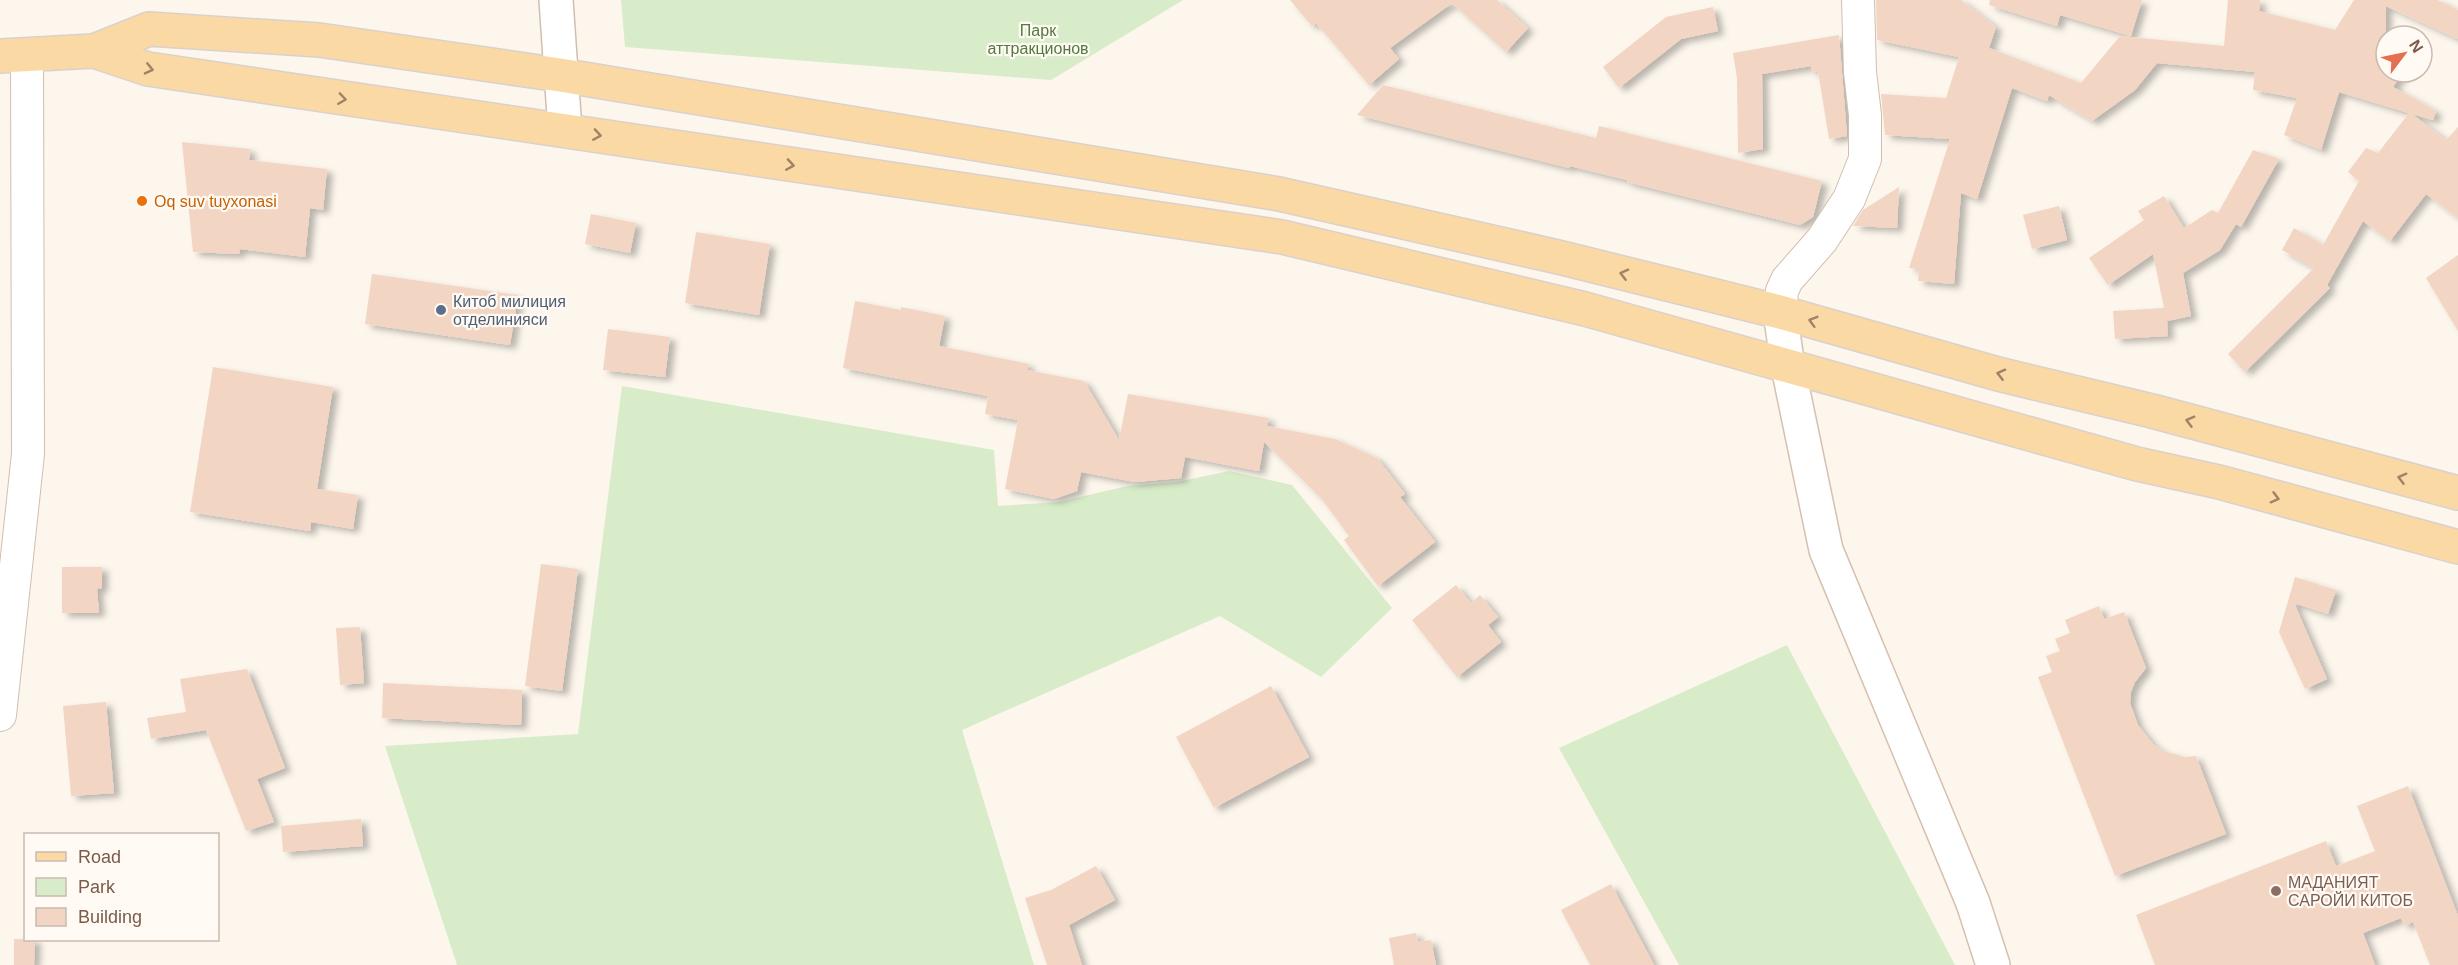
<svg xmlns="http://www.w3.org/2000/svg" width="2458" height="965" font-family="Helvetica,sans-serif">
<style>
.green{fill:#d8ecc9}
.building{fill:#f3d5c3;filter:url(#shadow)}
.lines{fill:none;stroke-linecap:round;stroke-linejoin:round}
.minor-casing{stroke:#d1beb0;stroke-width:34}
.tertiary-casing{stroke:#d1beb0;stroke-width:36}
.secondary-casing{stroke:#d6c0b0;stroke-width:36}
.primary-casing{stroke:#dad1cd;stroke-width:36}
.minor{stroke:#fff;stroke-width:32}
.tertiary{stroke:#fff;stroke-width:33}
.secondary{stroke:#fff;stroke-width:33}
.primary{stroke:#fbd9a5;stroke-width:33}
.oneway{stroke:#a18267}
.food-dot{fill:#e8710a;stroke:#fffaf3;stroke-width:2}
.service-dot{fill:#5c6f8a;stroke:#fffaf3;stroke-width:2}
.education-dot{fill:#8d6e63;stroke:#fffaf3;stroke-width:2}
.labels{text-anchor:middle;stroke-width:4.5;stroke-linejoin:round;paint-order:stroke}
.park-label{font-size:16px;fill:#537a41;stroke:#fffaf3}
.food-label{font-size:16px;fill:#c56008;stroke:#fffaf3;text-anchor:start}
.service-label{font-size:16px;fill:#4e5e75;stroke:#fffaf3;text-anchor:start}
.education-label{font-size:16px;fill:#785e54;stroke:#fffaf3;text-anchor:start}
</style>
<defs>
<filter id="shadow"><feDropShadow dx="6" dy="4" stdDeviation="3" flood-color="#0004"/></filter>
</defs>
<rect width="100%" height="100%" fill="#fdf6ec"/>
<g class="green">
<path d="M621 0H1183L1051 80 625 47Z"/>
<path d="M622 386 994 450 998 506 1059 502 1127 486 1177 482 1229 471 1292 485 1392 608 1321 677 1220 616 962 730 1034 965H457L385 746 578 734Z"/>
<path d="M1787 645 1955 965H1679L1559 748Z"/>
</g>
<g class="building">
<path d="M1290 0H1497L1528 28 1506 52 1452 3 1390 48 1399 59 1369 85 1316 23 1312 26Z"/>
<path d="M1876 0H1961L1996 27 1989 48 2081 83 2120 36 2224 46 2228 0H2260L2259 11 2335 30 2354 0H2438L2458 10V39L2386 6V72H2403L2393 87 2436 111 2433 120 2412 114 2446 140 2458 127V218L2426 194 2390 241 2363 221 2327 285 2330 288 2245 372 2228 354 2314 268 2282 250 2294 228 2323 245 2359 181 2348 172 2366 148 2378 153 2409 113 2339 92 2321 150 2284 135 2297 98 2253 90 2255 72 2157 63 2135 90 2092 121 2049 95 2047 101 2012 88 1977 199 1961 193 1954 284 1918 281 1919 269 1909 268 1950 139 1885 135 1881 94 1946 98 1959 57 1877 40Z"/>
<path d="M1990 0H2142L2131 36 2060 15 2057 26 1989 5Z"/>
<path d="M1713 7 1718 31 1681 39 1619 88 1603 67 1666 17Z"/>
<path d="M1839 35 1847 136 1829 139 1818 71 1811 72V66L1762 74 1763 149 1738 153 1737 78 1733 53Z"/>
<path d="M1383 85 1596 138 1599 126 1822 181 1813 217 1800 225 1627 182V180L1570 166 1569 168 1357 115Z"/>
<path d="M182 142 250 149 249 160 327 169 323 210 310 208 305 257 240 249 239 254 193 252Z"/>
<path d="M2253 150 2279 159 2241 227 2236 224 2220 250 2183 273 2191 316 2167 321 2168 336 2115 339 2113 311 2164 308 2153 254 2108 285 2089 258 2144 220 2138 211 2164 196 2184 228 2212 210 2218 213Z"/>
<path d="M1899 187 1897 228 1853 226 1863 210Z"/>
<path d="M2059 206 2067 240 2032 249 2023 215Z"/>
<path d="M591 214 636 223 630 253 585 244Z"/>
<path d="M696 232 770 244 759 315 685 303Z"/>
<path d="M2458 255V331L2426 278Z"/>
<path d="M372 274 518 295 510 345 365 324Z"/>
<path d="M855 301 901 310V307L945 316 939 346 1029 364 1027 370 1084 381 1119 440 1128 394 1269 418 1267 426 1335 439 1377 458 1405 494 1400 497 1435 542 1378 586 1344 540 1349 536 1321 498 1264 442 1259 471 1185 457 1181 478 1135 482 1081 472 1077 491 1054 499 1005 489 1018 420 985 414 988 396 843 368Z"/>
<path d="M608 329 670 337 665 377 603 370Z"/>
<path d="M213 367 333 387 317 489 358 495 353 529 311 522 310 531 190 512Z"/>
<path d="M541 564 578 569 562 691 525 686Z"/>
<path d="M62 567H102V588L97 589 99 613H62Z"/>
<path d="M2295 577 2336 590 2328 614 2294 603 2327 679 2305 689 2279 632Z"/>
<path d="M1456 585 1471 603 1480 595 1498 617 1488 625 1501 642 1457 677 1412 620Z"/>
<path d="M2099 606 2104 619 2124 612 2146 668 2135 682 2131 692 2130 703 2138 725 2153 744 2163 751 2185 757 2196 756 2226 834 2115 876 2038 677 2052 672 2046 656 2060 651 2055 639 2070 633 2065 620Z"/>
<path d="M360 627 364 683 340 685 336 628Z"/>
<path d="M247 669 285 768 257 779 274 822 246 831 206 730 151 739 147 718 186 712 180 679Z"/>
<path d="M383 683 522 690 521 725 382 718Z"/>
<path d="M1271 686 1309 757 1214 808 1176 737Z"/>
<path d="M106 702 114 793 71 796 63 706Z"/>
<path d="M2408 786 2458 916V965H2430L2413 922 2404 926 2401 918 2363 933 2375 965H2155L2136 915 2326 841 2336 866 2375 851 2357 806Z"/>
<path d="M361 819 363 846 283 852 281 826Z"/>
<path d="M1096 866 1115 900 1069 925 1082 965H1047L1025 898 1051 890Z"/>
<path d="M1611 884 1654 965H1590L1561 910Z"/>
<path d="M1416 933 1418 942 1431 940 1436 965H1394L1389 938Z"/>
<path d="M14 939H35L34 965H14Z"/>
</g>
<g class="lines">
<defs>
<g id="minor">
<path d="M1780 312 1782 291 1787 280 1822 240 1849 199 1865 159V115L1860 72 1858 0"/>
<path d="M0 715 28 454 27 55"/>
</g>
<path id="tertiary" d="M556 0 565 130"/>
<path id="secondary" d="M1780 312 1788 367 1826 550 1973 903 1993 965"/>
<g id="primary">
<path d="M94 51 148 69 1282 237 1585 309 2137 464 2219 482 2458 547"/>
<path d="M0 56 94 51 149 29 319 40 560 75 1279 194 1558 257 1780 312 1998 374 2152 411 2458 493"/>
</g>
</defs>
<use href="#minor" class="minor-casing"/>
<use href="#tertiary" class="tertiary-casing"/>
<use href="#secondary" class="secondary-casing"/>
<use href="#primary" class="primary-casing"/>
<use href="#minor" class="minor"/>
<use href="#tertiary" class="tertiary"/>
<use href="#secondary" class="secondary"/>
<use href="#primary" class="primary"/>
</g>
<defs><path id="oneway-chevron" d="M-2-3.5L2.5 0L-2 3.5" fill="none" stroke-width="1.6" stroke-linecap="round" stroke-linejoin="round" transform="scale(1.5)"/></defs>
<g class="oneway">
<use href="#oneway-chevron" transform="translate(149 69) rotate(13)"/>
<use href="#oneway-chevron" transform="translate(342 99) rotate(8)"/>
<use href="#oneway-chevron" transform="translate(597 135) rotate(9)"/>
<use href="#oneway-chevron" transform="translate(790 165) rotate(9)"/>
<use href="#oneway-chevron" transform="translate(1624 274) rotate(-166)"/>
<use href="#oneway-chevron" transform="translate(1813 321) rotate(-164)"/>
<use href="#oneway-chevron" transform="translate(2001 374) rotate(-166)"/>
<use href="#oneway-chevron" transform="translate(2190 421) rotate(-165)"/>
<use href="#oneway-chevron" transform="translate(2402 478) rotate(-165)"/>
<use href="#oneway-chevron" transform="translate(2275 498) rotate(15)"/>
</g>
<circle class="food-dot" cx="142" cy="201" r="6"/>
<circle class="service-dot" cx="441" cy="310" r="6"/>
<circle class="education-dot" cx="2276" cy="891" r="6"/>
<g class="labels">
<g class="park-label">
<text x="1038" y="36">Парк<tspan x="1038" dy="18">аттракционов</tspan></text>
</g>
<g class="food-label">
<text x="154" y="207">Oq suv tuyxonasi</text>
</g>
<g class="service-label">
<text x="453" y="307">Китоб милиция<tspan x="453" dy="18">отделинияси</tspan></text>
</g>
<g class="education-label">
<text x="2288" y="888">МАДАНИЯТ<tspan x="2288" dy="18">САРОЙИ КИТОБ</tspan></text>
</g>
</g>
<rect x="24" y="833" width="195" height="108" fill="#fffaf3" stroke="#cabbb1" stroke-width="1.5"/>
<rect x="36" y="852" width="30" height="9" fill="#fbd9a5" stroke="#cabbb1" stroke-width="1.5"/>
<text x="78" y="863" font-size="18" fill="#7a5c4d">Road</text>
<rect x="36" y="878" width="30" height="18" fill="#d8ecc9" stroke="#cabbb1" stroke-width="1.5"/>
<text x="78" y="893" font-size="18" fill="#7a5c4d">Park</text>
<rect x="36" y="908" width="30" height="18" fill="#f3d5c3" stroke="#cabbb1" stroke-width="1.5"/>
<text x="78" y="923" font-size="18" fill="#7a5c4d">Building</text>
<g transform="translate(2404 54) rotate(58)"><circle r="28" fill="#fffaf3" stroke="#cabbb1" stroke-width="1.5"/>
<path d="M0-4.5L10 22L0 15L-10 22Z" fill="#e76f51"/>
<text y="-9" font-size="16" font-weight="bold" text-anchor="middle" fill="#7a5c4d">N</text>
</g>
</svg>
